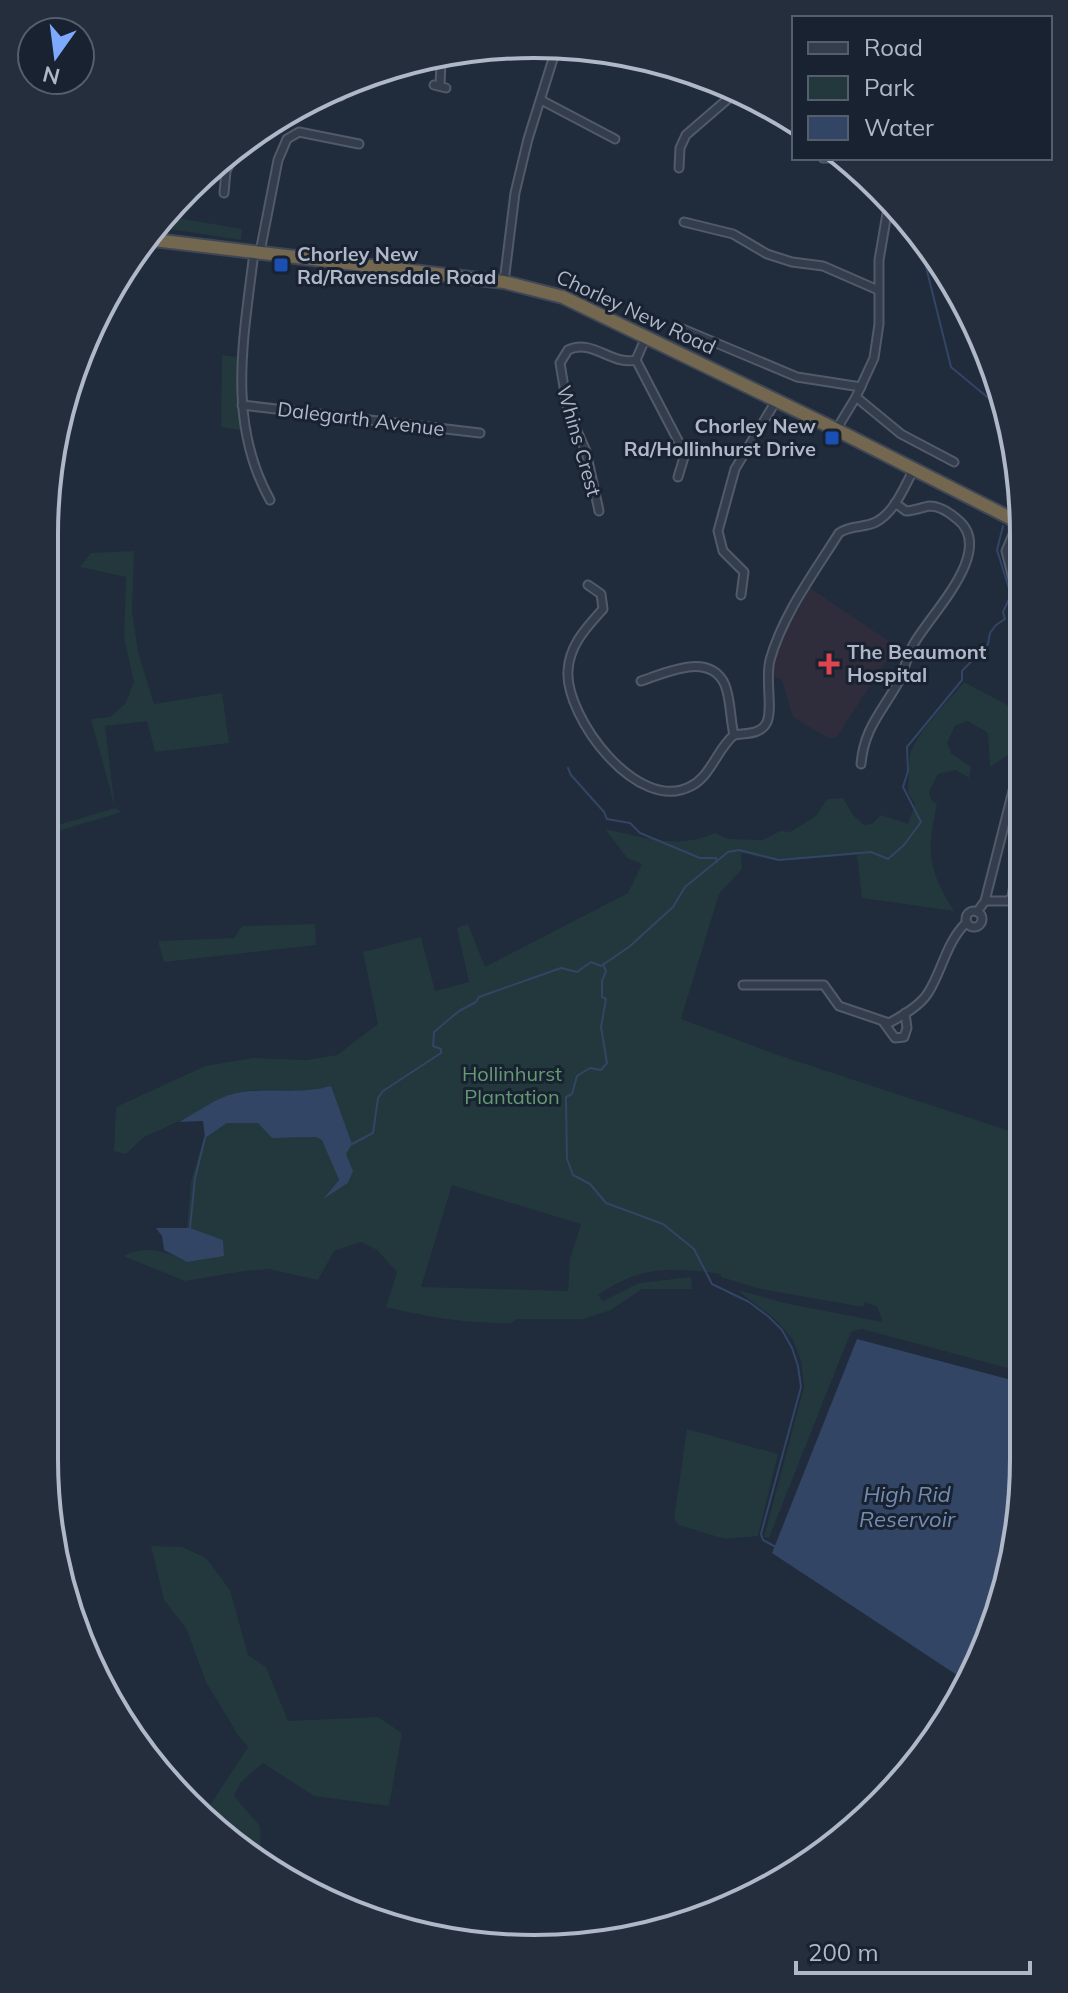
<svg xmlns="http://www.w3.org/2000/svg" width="1068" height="1993" font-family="Mulish,sans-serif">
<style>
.medical{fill:#2f2c3c}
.green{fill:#22383d;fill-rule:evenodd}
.water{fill:#324565}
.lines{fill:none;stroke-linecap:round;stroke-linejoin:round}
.stream{stroke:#324565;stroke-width:2}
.street-casing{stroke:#525a6a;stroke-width:11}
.highway-casing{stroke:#3f4757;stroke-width:16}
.street{stroke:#343d4c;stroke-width:7}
.highway{stroke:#736750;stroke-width:12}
.transit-dot{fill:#1a4fb4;stroke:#192230;stroke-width:3}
.health-dot{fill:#e0444e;stroke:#192230;stroke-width:3}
.labels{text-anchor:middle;stroke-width:6;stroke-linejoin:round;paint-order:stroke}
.poi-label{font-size:20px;font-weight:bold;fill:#afb7c8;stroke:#192230;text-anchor:start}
.street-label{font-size:20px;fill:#afb7c8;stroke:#192230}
.park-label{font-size:20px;fill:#649b73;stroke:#192230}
.water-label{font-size:22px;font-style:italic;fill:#748cb2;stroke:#192230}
.rim{fill:none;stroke:#afb7c8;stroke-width:4}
</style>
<rect width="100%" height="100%" fill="#202b3c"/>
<path class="medical" d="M810 588 896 646 836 738H828L796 719 792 715 782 680 771 675 783 637Z"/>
<g class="green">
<path d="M172 217 242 229 241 240 163 228Z"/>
<path d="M222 355 238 357 240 430 221 427Z"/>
<path d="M134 551 132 611 138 652 154 704 222 693 229 743 155 752 147 721 105 726 115 808 122 812 45 835V829L115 808 91 719 110 717 125 704 134 682 124 638 126 577 80 567 91 553Z"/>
<path d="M964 682 1021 712V723L1011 753 990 767 988 733 968 721 955 726 947 743 951 753 971 767 969 778 956 770 938 774 929 792 932 801 937 804C927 851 927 868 954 911L862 898 857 855 777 861 741 853 742 869 719 894 681 1019 778 1055 1022 1135 1023 1372 862 1329 851 1332 769 1538 764 1537 804 1387 801 1361 793 1340 776 1320 737 1290 789 1304 883 1322 877 1307 865 1302 863 1307 761 1289 721 1277V1274C671 1267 642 1265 598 1295L603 1301 639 1283 691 1277 692 1289H642L611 1310 583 1319H516L511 1323C464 1323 431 1318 386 1307L397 1272 377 1250 361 1242 334 1251 318 1280 269 1269 244 1271 185 1281 123 1256C146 1245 165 1250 187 1262L223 1240 187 1228 191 1181 205 1134 206 1137 227 1123H259L272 1138 317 1137 323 1140 339 1180 325 1196 348 1183 346 1154 331 1086 315 1091 256 1090 231 1094 202 1111 144 1137 126 1154 114 1151 116 1107 205 1066 253 1058 306 1060 337 1055 378 1024 363 952 421 937 435 991 469 982 457 928 468 924 485 967 628 893 642 864 627 858 605 829C643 837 678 850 715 833L728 839 763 840 780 831 790 832 816 816 827 799 843 798 853 815 864 825 872 824 881 815 908 824 915 804 908 793C908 783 909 763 910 755 914 736 951 698 964 682ZM452 1185 581 1224 570 1259 568 1291 421 1287Z"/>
<path d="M315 924 316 945 164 962 158 941 234 938 242 926Z"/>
<path d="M687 1429 778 1454 758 1536 725 1539 679 1525 674 1519Z"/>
<path d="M151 1546 182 1547 206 1558 230 1590 248 1655 266 1667 288 1721 378 1717 402 1733 389 1806 314 1796 263 1763 241 1782 234 1796 260 1826 261 1854 271 1871C254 1863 249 1853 243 1835L234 1829H222L205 1813 248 1747 238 1735 206 1682 186 1628 164 1600Z"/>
</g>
<g class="water">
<path d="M331 1086 352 1144 346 1154 353 1171 348 1183 323 1199 339 1180 322 1140 316 1137 272 1138 258 1123H227L205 1138 203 1121 179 1122C196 1113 217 1097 236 1093 267 1087 300 1095 331 1086Z"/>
<path d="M156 1228H190L223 1240 224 1256 187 1262 164 1250 162 1236Z"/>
<path d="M857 1339 1023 1383V1491L973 1676 969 1683 772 1553Z"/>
</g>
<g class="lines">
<g class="stream">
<path d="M925 243 923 255 951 367 1004 411"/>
<path d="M1010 507C1009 487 1014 469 1014 448"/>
<path d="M568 768 571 775 604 812 607 819 630 823 640 833 700 858H716L717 862"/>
<path d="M603 964 606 971 602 981V997L606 999 601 1027 607 1063 601 1070 590 1068 577 1076 572 1094 566 1097 567 1159 573 1175 590 1184 606 1203 663 1224 694 1249 712 1284 749 1302 769 1317 782 1330 792 1348 798 1366 801 1387 761 1534 763 1540 774 1546"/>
<path d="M352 1144 373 1133 378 1098 383 1091 441 1053V1049L433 1046 434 1032 459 1011 476 1002 479 997 561 968 577 972 591 962 601 966 629 947 673 907 685 887 728 852 739 850 779 860 871 852 888 859 904 845 921 822 903 787 908 771 907 747 962 680V671L988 644 990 633 996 625 1005 619 1003 612 1011 595 997 550 1003 526"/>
<path d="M190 1228 195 1178 205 1138"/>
</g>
<defs>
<g id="street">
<path d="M434 85 446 88"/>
<path d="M440 85 441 62"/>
<path d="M341 96 343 89"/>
<path d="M541 100 615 139"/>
<path d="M823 158H846"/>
<path d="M679 168 680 148 686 135 737 91"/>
<path d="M224 193 226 171 237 150"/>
<path d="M684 222 733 234 767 254 792 262 823 266 878 290"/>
<path d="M254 252C244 337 226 421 270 500"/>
<path d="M260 252 278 160 287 139 299 132 359 144"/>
<path d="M504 282 515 193 528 139 557 46"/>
<path d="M678 327 797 377 861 387"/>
<path d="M646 337 636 360 685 454 678 477"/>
<path d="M856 397 901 434 954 462"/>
<path d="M242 405 480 433"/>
<path d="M836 430 856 397 874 358 879 324V260L889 202"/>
<path d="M599 511 586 451 568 411 560 363 568 350C592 338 612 366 636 360"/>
<path d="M1018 522 1006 551 1020 607 1018 647"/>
<path d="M588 585 601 594 603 609C587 627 569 645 568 671 565 717 638 815 691 786 711 776 717 749 734 735 730 719 731 700 725 685 710 651 665 673 641 681"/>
<path d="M741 595 744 572 723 551 718 531 735 469 776 401"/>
<path d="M734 735C745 733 761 735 767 722 773 708 765 679 770 660 783 614 814 573 839 533 850 525 864 528 876 522 895 512 904 487 914 469"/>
<path d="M861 764C864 728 882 712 899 681 904 670 907 658 912 647 927 617 998 551 957 519 950 513 940 506 930 506 922 507 914 511 906 511L895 503"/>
<path d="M985 901H1008L1012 897 1021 842"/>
<circle cx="974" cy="919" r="8"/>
<path d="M977 912 985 901 1021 759"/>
<path d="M743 985H824L839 1006 889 1023C902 1016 920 1006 928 993 943 969 946 942 967 922"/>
<path d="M884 1023 895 1038 904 1037 907 1028 905 1013"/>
</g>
<path id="highway" d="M154 240 504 282 563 297 829 426 1020 523"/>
</defs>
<use href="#street" class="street-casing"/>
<use href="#highway" class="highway-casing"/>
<use href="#street" class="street"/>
<use href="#highway" class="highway"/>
</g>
<g class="transit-dot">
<rect x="273" y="257" width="16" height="16" rx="4"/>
<rect x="824" y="430" width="16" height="16" rx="4"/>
</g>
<path class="health-dot" d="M825 652h8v8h8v8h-8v8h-8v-8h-8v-8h8z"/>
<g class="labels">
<g class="poi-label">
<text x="297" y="261">Chorley New<tspan x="297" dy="23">Rd/Ravensdale Road</tspan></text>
<text x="816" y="433" text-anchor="end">Chorley New<tspan x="816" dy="23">Rd/Hollinhurst Drive</tspan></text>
<text x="847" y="659">The Beaumont<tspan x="847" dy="23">Hospital</tspan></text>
</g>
<g class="street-label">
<text transform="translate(636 312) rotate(25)" y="7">Chorley New Road</text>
<text transform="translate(361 419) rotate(7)" y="7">Dalegarth Avenue</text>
<text transform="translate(579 441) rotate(74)" y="7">Whins Crest</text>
</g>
<g class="park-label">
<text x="512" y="1081">Hollinhurst<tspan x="512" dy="23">Plantation</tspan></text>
</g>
<g class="water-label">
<text x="907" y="1502">High Rid<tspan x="907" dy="25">Reservoir</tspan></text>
</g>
</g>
<path d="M0 0H1068V1993H0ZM534 58H534A476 476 0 0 1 1010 534V1459A476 476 0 0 1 534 1935H534A476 476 0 0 1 58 1459V534A476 476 0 0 1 534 58Z" fill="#252e3c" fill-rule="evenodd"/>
<path class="rim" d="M534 58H534A476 476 0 0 1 1010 534V1459A476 476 0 0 1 534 1935H534A476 476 0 0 1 58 1459V534A476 476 0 0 1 534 58Z"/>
<rect x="792" y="16" width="260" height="144" fill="#192230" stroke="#555e6d" stroke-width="2"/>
<rect x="808" y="42" width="40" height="12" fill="#343d4c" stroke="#555e6d" stroke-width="2"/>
<text x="864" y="56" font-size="24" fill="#afb7c8">Road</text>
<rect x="808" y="76" width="40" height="24" fill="#22383d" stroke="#555e6d" stroke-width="2"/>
<text x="864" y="96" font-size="24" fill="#afb7c8">Park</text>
<rect x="808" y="116" width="40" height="24" fill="#324565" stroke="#555e6d" stroke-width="2"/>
<text x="864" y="136" font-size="24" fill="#afb7c8">Water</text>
<g transform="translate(56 56) rotate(194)"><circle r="38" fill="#192230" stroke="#555e6d" stroke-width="2"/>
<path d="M0-6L14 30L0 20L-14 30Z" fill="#7da9ff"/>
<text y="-12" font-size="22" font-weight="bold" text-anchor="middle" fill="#afb7c8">N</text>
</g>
<path d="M796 1961v12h234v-12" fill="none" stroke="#afb7c8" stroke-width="4"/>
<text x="808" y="1961" font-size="24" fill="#afb7c8" stroke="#192230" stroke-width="6" paint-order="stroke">200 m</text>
</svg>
